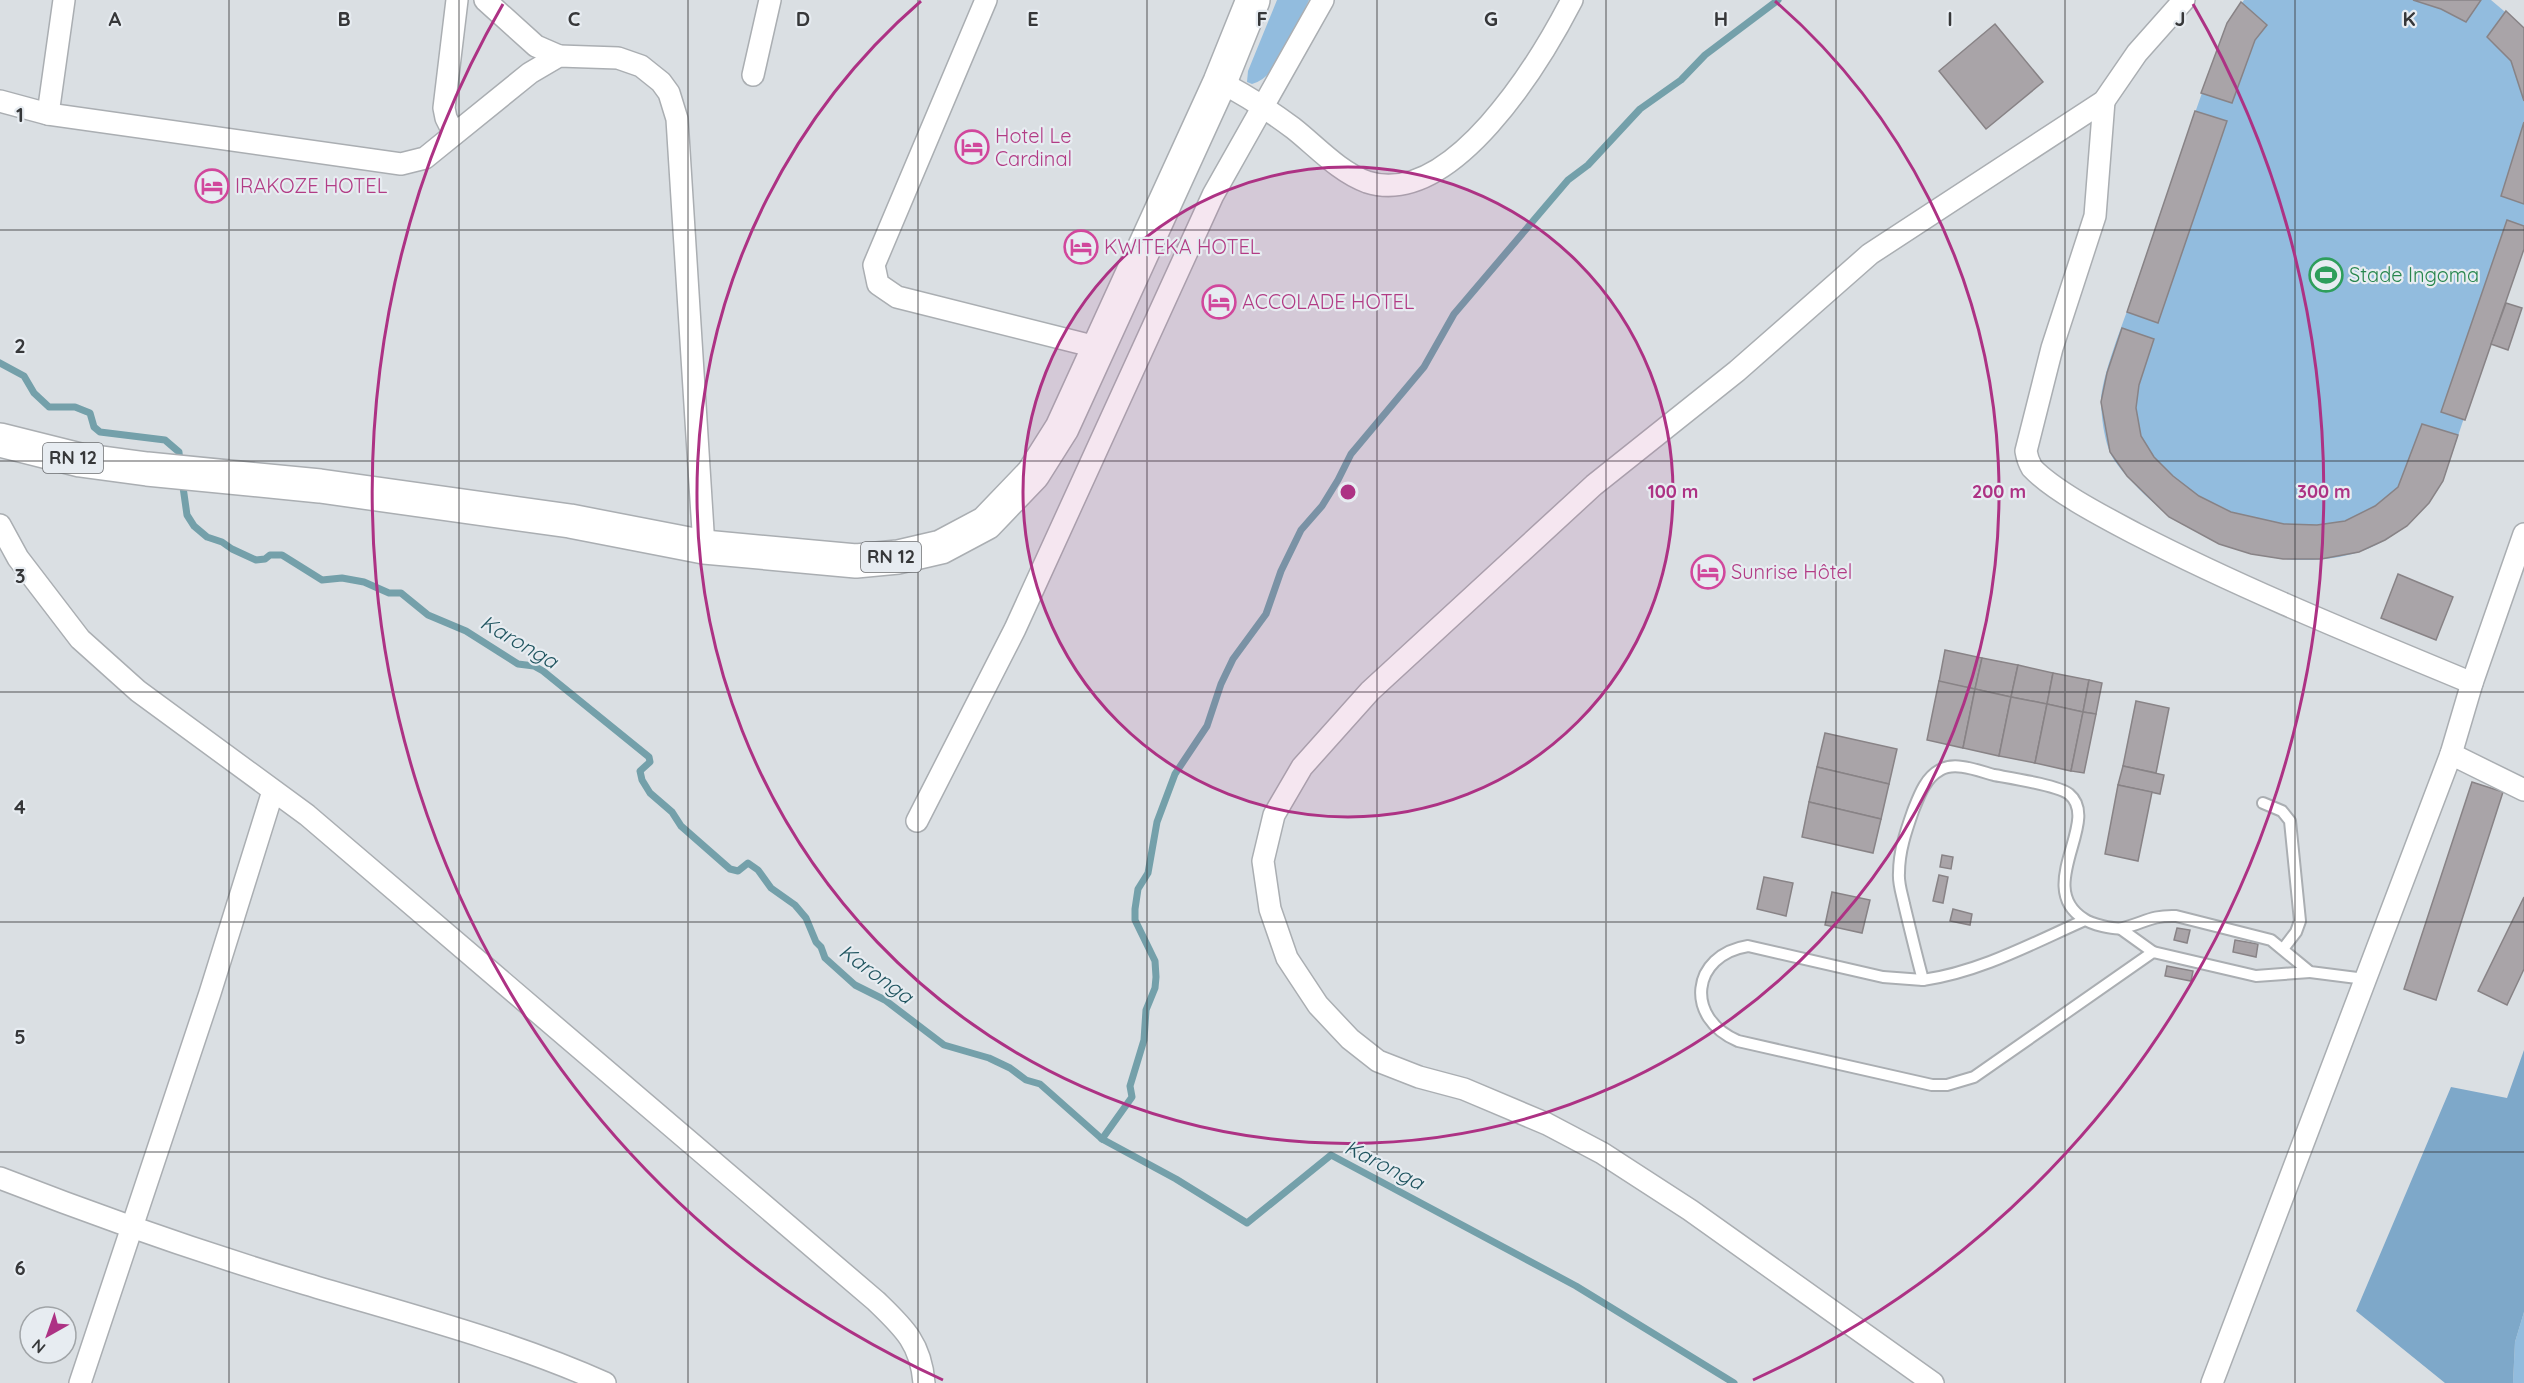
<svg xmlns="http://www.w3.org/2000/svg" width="2524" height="1383" font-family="Quicksand,sans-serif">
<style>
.green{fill:#92bcde}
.forest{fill:#7ea8c9}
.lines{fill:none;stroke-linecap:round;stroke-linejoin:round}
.stream{stroke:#74a0aa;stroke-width:7}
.building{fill:#a9a4a8;stroke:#888386;stroke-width:1.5}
.service-casing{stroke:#aaaeb2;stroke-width:14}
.minor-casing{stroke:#aaaeb2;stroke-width:24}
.primary-casing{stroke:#aaaeb2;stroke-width:36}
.service{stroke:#fff;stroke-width:10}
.minor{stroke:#fff;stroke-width:21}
.primary{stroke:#fff;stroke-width:33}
.grid{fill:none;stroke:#363739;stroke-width:1.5;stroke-opacity:0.55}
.ring{fill:none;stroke:#ad3284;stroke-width:3}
.labels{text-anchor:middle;stroke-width:4.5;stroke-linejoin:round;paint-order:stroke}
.shield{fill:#e7ecf1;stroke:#6b6d70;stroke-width:1.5}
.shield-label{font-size:18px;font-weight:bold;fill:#363739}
.hotel-label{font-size:20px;fill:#b23c85;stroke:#e7ecf1;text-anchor:start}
.leisure-label{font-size:20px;fill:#27864d;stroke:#e7ecf1;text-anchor:start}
.water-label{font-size:21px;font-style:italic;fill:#1f545f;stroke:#e7ecf1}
.grid-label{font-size:20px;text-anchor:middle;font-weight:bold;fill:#363739;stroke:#e7ecf1;stroke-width:4.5;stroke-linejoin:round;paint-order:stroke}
.centre{fill:#ad3284;stroke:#e7ecf1;stroke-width:3}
.ring-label{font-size:18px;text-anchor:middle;font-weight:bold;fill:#ad3284;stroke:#e7ecf1;stroke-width:4.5;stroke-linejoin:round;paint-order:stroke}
</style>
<rect width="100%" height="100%" fill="#dadfe3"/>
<g class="green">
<path d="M1277 0H1309C1297 25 1280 77 1252 84L1247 82 1248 71Z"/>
<path d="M2244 0H2491L2524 28V238L2443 481C2423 513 2396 540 2359 552 2284 576 2192 544 2139 489 2129 478 2114 464 2109 450 2104 436 2102 420 2101 405 2099 382 2124 321 2132 297 2163 205 2194 114 2227 23Z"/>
<path d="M2524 1312V1383H2513L2515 1342Z"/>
</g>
<path class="forest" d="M2524 1050V1312L2515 1342 2513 1383H2445L2356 1311 2451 1087 2507 1098Z"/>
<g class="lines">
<g class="stream">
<path d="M0 363 24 376 34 393 49 407H75L90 413 94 427 100 432 165 440 179 452 180 463"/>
<path d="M182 480 187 515 194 526 207 537 222 542 232 549 256 560 265 559 270 555H282L322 580 342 578 364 582 389 593H401L428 615 466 631 518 664 534 666 543 671 649 757 650 762 640 771 642 780 650 793 672 812 681 826 730 869 738 871 748 863 758 870 771 888 795 905 806 918 816 942 821 947 825 958 855 985 885 1000 944 1045 989 1058 1010 1068 1026 1080 1040 1084 1102 1139 1176 1179 1247 1223 1331 1155 1576 1286 1734 1383"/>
<path d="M1102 1139 1132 1097 1130 1086 1144 1040 1146 1010 1155 988 1156 977 1155 961 1135 920V909L1138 889 1148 873 1157 822 1175 774 1207 726 1221 684 1233 659 1266 614 1281 571 1301 530 1322 506 1338 480 1351 454 1424 367 1454 314 1568 180 1588 165 1640 109 1681 80 1705 55 1778 0"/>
</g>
</g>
<g class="building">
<path d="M2413 0H2481L2466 22 2441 9Z"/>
<path d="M2241 2 2267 25 2255 40 2232 103 2201 93 2227 23Z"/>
<path d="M2506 11 2524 28V101L2511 61 2487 37Z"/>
<path d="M1995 24 2043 82 1986 129 1939 71Z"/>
<path d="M2195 111 2227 121 2158 323 2127 312Z"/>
<path d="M2524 122V204L2501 196Z"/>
<path d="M2507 220 2524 226V249L2465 420 2441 412Z"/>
<path d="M2506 303 2522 308 2508 350 2491 344Z"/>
<path d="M2122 328 2154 339 2139 385 2136 408 2141 436 2154 457 2173 476 2199 496 2231 512 2284 524 2317 525 2345 521 2375 506 2398 487 2422 424 2458 435 2443 481 2429 503 2407 526 2385 540 2359 552 2321 559H2283L2251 554 2219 544 2169 517 2127 476 2110 452 2101 402 2107 373Z"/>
<path d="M2398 574 2453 597 2436 640 2381 618Z"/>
<path d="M1945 650 1982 658 1975 689 1939 682Z"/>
<path d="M1982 658 2018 665 2011 697 1975 689Z"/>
<path d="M2018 665 2053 673 2047 704 2011 697Z"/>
<path d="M2053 673 2089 680 2083 712 2047 704Z"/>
<path d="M2089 680 2102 683 2096 714 2083 712Z"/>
<path d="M1939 681 1975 689 1963 748 1927 740Z"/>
<path d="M1975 689 2011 697 1999 756 1963 748Z"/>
<path d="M2011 697 2047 704 2035 763 1999 756Z"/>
<path d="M2136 701 2169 708 2156 773 2123 766Z"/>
<path d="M2047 704 2083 712 2071 771 2035 763Z"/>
<path d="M2083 712 2096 714 2084 773 2071 771Z"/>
<path d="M1825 733 1897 749 1889 784 1817 767Z"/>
<path d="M2123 766 2164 775 2160 794 2118 785Z"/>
<path d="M1817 767 1889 784 1881 819 1809 802Z"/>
<path d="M2472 782 2503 792 2436 1000 2404 989Z"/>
<path d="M2118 785 2152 792 2138 861 2105 854Z"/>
<path d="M1809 802 1881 819 1873 853 1802 837Z"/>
<path d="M1942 855 1953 857 1951 869 1940 867Z"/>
<path d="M1939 875 1948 877 1943 903 1933 901Z"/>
<path d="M1764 877 1793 883 1786 916 1757 909Z"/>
<path d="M1832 892 1870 900 1862 933 1825 925Z"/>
<path d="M2524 897V969L2507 1005 2478 991Z"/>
<path d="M1953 909 1972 914 1970 925 1950 921Z"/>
<path d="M2177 928 2190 930 2187 943 2174 940Z"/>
<path d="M2235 940 2258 944 2256 957 2233 952Z"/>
<path d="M2167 966 2193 971 2191 981 2165 976Z"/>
</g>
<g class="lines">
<defs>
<g id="service">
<path d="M2263 803 2282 811 2290 821 2300 921 2296 932 2283 949"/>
<path d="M2085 920C2033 943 1980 972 1923 980 1916 954 1910 929 1904 904 1902 894 1898 883 1899 873 1899 851 1906 831 1913 811 1919 796 1925 778 1940 770 1955 761 1979 771 1994 775 2010 778 2057 785 2069 794 2102 821 2033 887 2084 919 2091 924 2114 930 2123 928 2144 923 2151 915 2176 916L2271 940 2310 972 2365 979"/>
<path d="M2121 929 2153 952"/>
<path d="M1923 980 1883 977 1748 946C1691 955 1684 1018 1738 1041L1932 1085H1947L1974 1077 2153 952 2256 976 2310 972"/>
</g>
<g id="minor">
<path d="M485 0 536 46 559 56"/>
<path d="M986 0 874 265 878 284 897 297 1100 348"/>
<path d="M753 75 770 0"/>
<path d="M1220 82C1246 95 1270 111 1293 128 1316 146 1339 172 1367 182 1452 209 1540 62 1572 0"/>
<path d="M0 101 48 114 401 164 425 158 530 73 559 56 618 58 641 66 661 82 669 93 677 119 704 547"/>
<path d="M2104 101 2095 216 2052 348 2026 451C2027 457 2029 463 2032 468 2055 492 2106 518 2136 534 2245 590 2359 636 2472 683"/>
<path d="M48 114 64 0"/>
<path d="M454 134 446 118 444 108 457 0"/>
<path d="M0 525 18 558 80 639 138 691 307 815 876 1301C903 1327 921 1343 924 1383"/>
<path d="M2451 754 2524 790"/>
<path d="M917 821 1015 629 1213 195 1323 0"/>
<path d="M0 1178C100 1217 203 1253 306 1284 406 1314 509 1340 605 1383"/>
<path d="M80 1383 210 993 273 791"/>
<path d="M1933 1383 1690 1210 1602 1153 1547 1124 1464 1089 1419 1077 1378 1061 1350 1039 1318 1005 1287 958 1270 909 1263 861 1274 815 1302 767 1370 691 1594 485 1737 371 1870 254 2104 101 2137 53 2184 0"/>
<path d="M2212 1383 2451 754 2472 683 2524 534"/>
</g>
<path id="primary" d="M0 440 80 460 147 469 320 486 570 521 704 547 856 561 898 557 941 547 986 523 1033 474 1062 428 1220 82 1253 0"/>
</defs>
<use href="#service" class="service-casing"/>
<use href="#minor" class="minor-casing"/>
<use href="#primary" class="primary-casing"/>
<use href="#service" class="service"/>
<use href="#minor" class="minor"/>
<use href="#primary" class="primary"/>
</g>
<path class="grid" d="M229 0V1383M459 0V1383M688 0V1383M918 0V1383M1147 0V1383M1377 0V1383M1606 0V1383M1836 0V1383M2065 0V1383M2295 0V1383M0 230H2524M0 461H2524M0 692H2524M0 922H2524M0 1152H2524"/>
<circle cx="1348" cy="492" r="325" fill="#ad3284" fill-opacity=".12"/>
<g class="ring">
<circle cx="1348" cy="492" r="325"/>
<path d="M1775 1A651 651 0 1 1 921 1"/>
<path d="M943 1380A976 976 0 0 1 503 4M2193 4A976 976 0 0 1 1753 1380"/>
</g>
<defs>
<symbol id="hotel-ring" viewBox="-11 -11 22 22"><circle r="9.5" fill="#e7ecf1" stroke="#d1479c" stroke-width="1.5"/><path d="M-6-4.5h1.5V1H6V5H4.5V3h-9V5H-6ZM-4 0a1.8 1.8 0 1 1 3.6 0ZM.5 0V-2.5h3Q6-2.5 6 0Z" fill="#d1479c"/></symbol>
<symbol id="stadium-ring" viewBox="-11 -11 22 22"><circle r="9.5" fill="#e7ecf1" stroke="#2e9e5b" stroke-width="1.5"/><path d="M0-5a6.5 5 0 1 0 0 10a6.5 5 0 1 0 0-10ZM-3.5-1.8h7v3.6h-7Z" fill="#2e9e5b"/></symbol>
</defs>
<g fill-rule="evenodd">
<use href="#hotel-ring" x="953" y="128" width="38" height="38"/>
<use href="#hotel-ring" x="193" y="167" width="38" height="38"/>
<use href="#hotel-ring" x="1062" y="228" width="38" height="38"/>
<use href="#stadium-ring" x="2307" y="256" width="38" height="38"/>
<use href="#hotel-ring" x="1200" y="283" width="38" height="38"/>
<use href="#hotel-ring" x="1689" y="553" width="38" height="38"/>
</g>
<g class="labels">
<g class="shield">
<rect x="43" y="443" width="60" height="30" rx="4.5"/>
<rect x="861" y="542" width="60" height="30" rx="4.5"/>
</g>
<g class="shield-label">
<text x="73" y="464">RN 12</text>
<text x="891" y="563">RN 12</text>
</g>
<g class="hotel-label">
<text x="995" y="143">Hotel Le<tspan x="995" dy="23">Cardinal</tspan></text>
<text x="235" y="193">IRAKOZE HOTEL</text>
<text x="1104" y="254">KWITEKA HOTEL</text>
<text x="1242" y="309">ACCOLADE HOTEL</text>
<text x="1731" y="579">Sunrise Hôtel</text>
</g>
<g class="leisure-label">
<text x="2349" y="282">Stade Ingoma</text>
</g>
<g class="water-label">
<text transform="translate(519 642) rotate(30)" y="7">Karonga</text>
<text transform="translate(876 974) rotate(36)" y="7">Karonga</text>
<text transform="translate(1384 1165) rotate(27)" y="7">Karonga</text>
</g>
</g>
<g class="grid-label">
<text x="115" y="26">A</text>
<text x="344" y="26">B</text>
<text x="574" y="26">C</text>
<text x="803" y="26">D</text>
<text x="1033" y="26">E</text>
<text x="1262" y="26">F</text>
<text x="1491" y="26">G</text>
<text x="1721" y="26">H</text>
<text x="1950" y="26">I</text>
<text x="2180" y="26">J</text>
<text x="2409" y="26">K</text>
<text x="20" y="122">1</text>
<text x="20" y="353">2</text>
<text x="20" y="583">3</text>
<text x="20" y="814">4</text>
<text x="20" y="1044">5</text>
<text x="20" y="1275">6</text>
</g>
<circle cx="1348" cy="492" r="9" class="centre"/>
<g class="ring-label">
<text x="1673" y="498">100 m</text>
<text x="1999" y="498">200 m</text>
<text x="2324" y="498">300 m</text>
</g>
<g transform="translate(48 1335) rotate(220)"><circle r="28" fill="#e7ecf1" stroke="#a0a4a7" stroke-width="1.5"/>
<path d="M0-4.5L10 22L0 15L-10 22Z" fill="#ad3284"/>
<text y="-9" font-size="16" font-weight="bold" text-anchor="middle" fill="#363739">N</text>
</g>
</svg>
